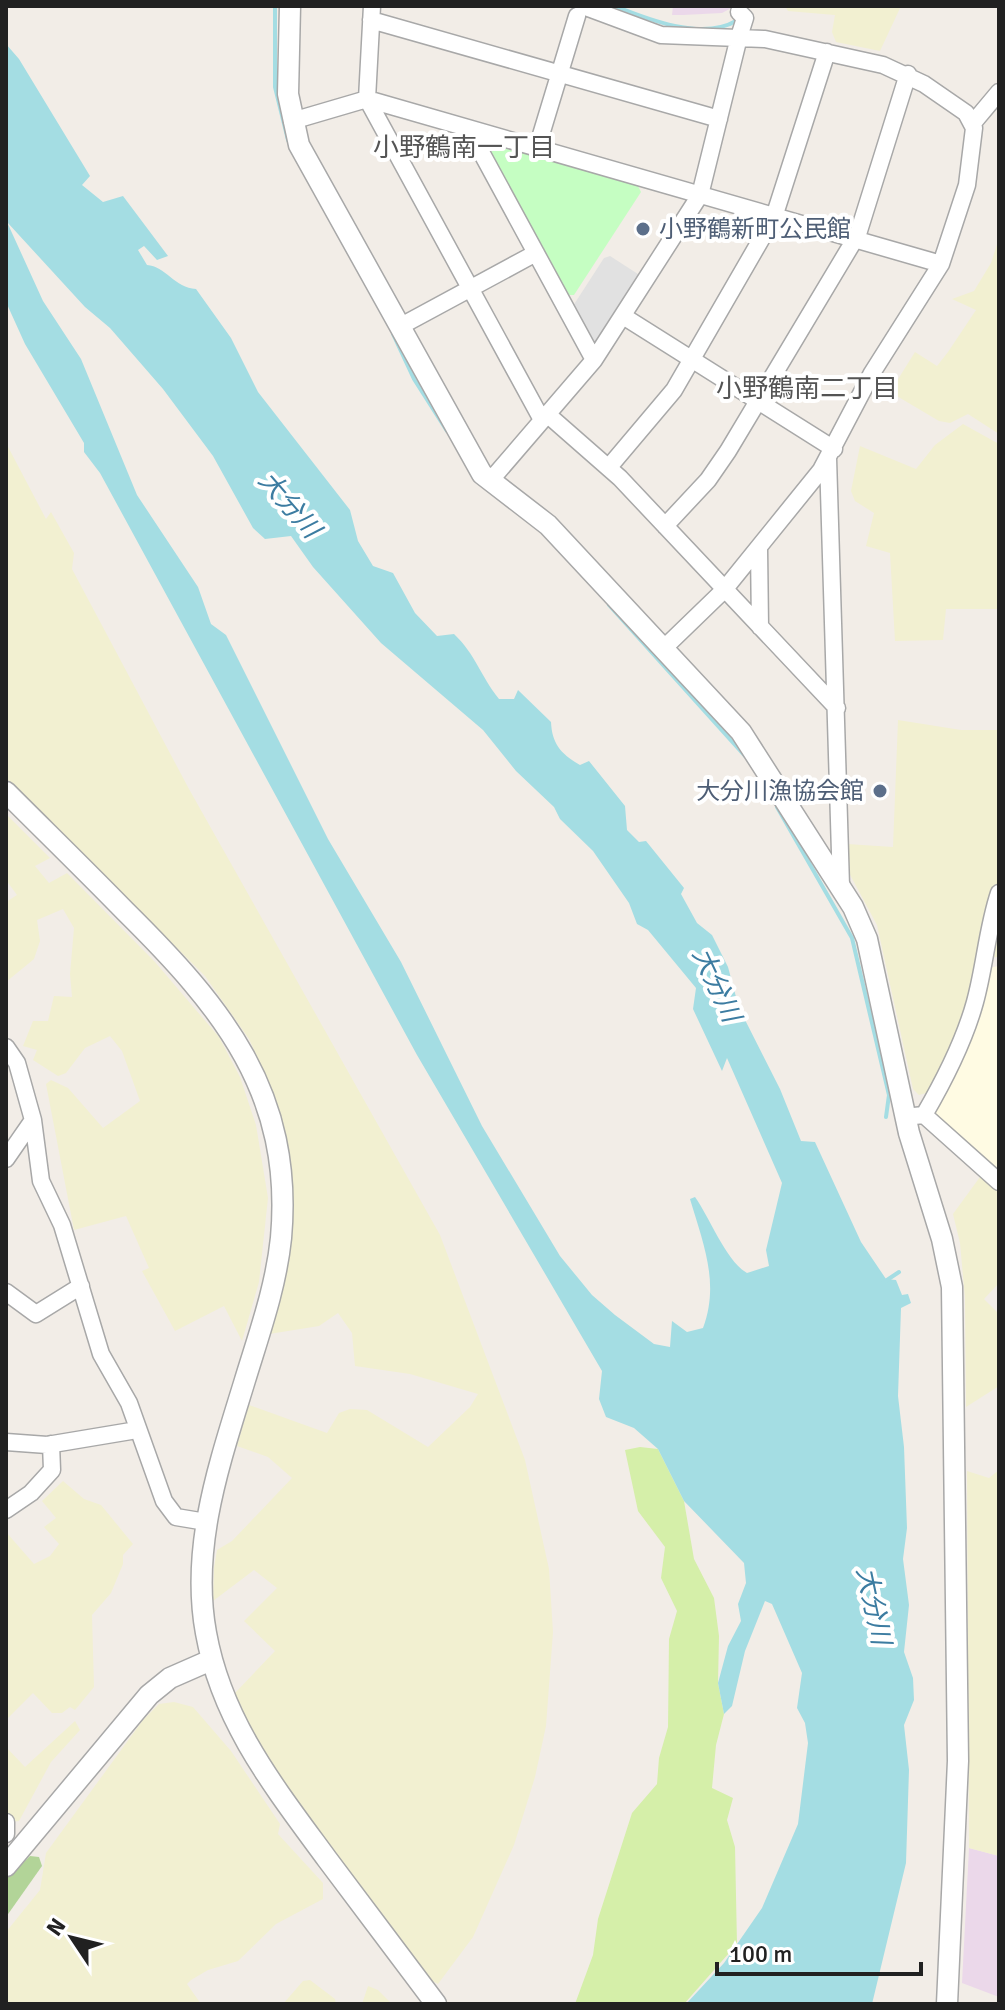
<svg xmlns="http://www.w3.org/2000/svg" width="1005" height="2010" viewBox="0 0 1005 2010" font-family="Signika,'Noto Sans JP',sans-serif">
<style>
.industrial{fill:#ebd8ea}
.education{fill:#fffbe3}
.farmland{fill:#f2f0d1}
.grass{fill:#d5efa9}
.forest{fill:#b2d498}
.park{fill:#c5fec2}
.parking{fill:#e1e1e1}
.water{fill:#a4dde3;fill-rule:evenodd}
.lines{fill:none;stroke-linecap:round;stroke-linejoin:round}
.stream{stroke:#a4dde3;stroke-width:4}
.minor-casing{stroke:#a8a8a8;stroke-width:19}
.tertiary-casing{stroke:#a8a8a8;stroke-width:23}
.minor{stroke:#fff;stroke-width:16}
.tertiary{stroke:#fff;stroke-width:20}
.service-dot{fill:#5c6f8a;stroke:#fff;stroke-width:3}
.labels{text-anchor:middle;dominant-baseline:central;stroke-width:8;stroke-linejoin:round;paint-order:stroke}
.service-label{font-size:24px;fill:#4e5e75;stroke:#fff;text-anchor:start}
.neighbourhood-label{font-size:26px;fill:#545454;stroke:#fff}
.water-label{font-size:26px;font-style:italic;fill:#3c7ca1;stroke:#fff}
</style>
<rect width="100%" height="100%" fill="#f2ede7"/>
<!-- industrial -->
<path class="industrial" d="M673 6H735L722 13 683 15H672Z
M969 1848 999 1856V1997L962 1983Z"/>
<!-- education -->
<path class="education" d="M999 966V1174L935 1114 960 1064 987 968Z"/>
<!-- farmland -->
<path class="farmland" d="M785 6H901L880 51 836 42 832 32 835 15 788 11Z
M999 238V434L968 414 950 423 939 421 890 392 915 352 937 366 948 352 976 310 952 299 974 291 991 263Z
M963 424 999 444V609H946L943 640 895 641 890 553 866 546 874 513 855 501 851 491 860 446 916 469 935 445Z
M6 443 46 519 51 512 74 553 72 569 189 789 440 1235 525 1460 549 1569 553 1632 546 1726 535 1777 514 1845 473 1937 438 1984 427 1978 263 1754 235 1693 275 1651 244 1621 277 1588 254 1570 213 1601 214 1568 217 1550 232 1541 292 1478 268 1457 237 1446 249 1405 327 1433 339 1413 350 1409 367 1410 428 1447 470 1407 478 1394 410 1374 355 1366 352 1333 338 1313 319 1326 269 1334 289 1240 292 1179 283 1127 261 1065 249 1039 205 976 6 778Z
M898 720 961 730H999V957L976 958 969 994 946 1064 926 1093 919 1095 913 1089 877 925 848 871 847 844 893 847Z
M6 814 50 858 35 866 49 883 67 873 155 962 219 1037 240 1077 256 1125 268 1198 259 1282 242 1341 224 1306 175 1331 142 1271 149 1268 126 1216 74 1230 46 1084 51 1080 68 1088 103 1128 140 1101 122 1051 110 1036 85 1048 66 1073 58 1076 33 1060 37 1050 23 1046 33 1021H48L54 996 72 997 70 974 74 928 63 909 37 920 40 941 34 959 6 982V902L17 895 6 880Z
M980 1177 999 1193V1283L984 1299 999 1314V1386L966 1407 965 1298 960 1243 953 1214Z
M999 1470V1856L969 1848 967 1471 989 1478Z
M63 1481 84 1499 101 1505 133 1544 123 1555V1564L111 1593 92 1615 94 1687 75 1710 70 1707 62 1713H52L33 1693 6 1720V1532L34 1564 50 1556 59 1544 44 1527 56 1518 42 1501Z
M174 1702 193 1707 231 1751 280 1824 278 1834 323 1883V1899L276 1924 238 1961 208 1970 191 1980 187 1984 201 2004H6V1932L40 1890 46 1853 143 1720 159 1704Z
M75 1721 80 1730 51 1762 19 1821 12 1822 6 1817V1747L25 1767Z
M310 1980 335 1999 336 2004H283L303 1981Z
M368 1986 378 1990 392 2004H362Z"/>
<!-- grass -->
<path class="grass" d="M640 1447 658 1449 684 1501 694 1559 714 1598 719 1636 718 1683 724 1714 716 1745 712 1788 733 1798 727 1820 735 1847 737 1944 684 2004H575L593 1955 598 1919 632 1813 657 1784 659 1758 668 1727 669 1639 677 1611 661 1578 665 1547 638 1511 625 1450Z"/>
<!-- forest -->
<path class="forest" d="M30 1856 39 1857 42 1866 6 1917V1879Z"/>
<!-- park -->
<path class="park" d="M499 144 638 186 641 192 574 295H564L489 154Z"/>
<!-- parking -->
<path class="parking" d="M610 256 641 276 598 342H593L573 306 604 258Z"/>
<!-- water -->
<path class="water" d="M6 44 19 59 90 176 82 185 103 202 123 196 168 256 157 260 144 246 138 250 147 265C165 266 175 288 196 289L231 338 258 392 350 510 358 541 373 566 393 573 415 613 437 636 454 634C476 655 480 675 499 699H514L518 690 551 722C552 744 561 754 580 765L589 761 625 806 627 830 639 842 646 841 684 888 681 894 697 923 712 935 728 967 739 1008 780 1089 801 1141 815 1142 861 1242 886 1279 896 1280 902 1295 908 1294 911 1303 901 1308 898 1396 904 1447 907 1528 903 1559 909 1605 904 1652 913 1678 914 1700 904 1725 909 1770 906 1863 872 2004H686L724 1963 762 1908 798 1824 808 1743 805 1723 797 1708 802 1673 772 1604 765 1601 745 1651 732 1706 724 1714 718 1683 728 1646 741 1621 738 1604 746 1583 744 1563 684 1501 658 1449 634 1428 606 1417 599 1399 602 1371 417 1055 100 473 84 452V443L25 344 6 302ZM7 222 85 307 110 328 163 389 213 456 253 528 265 539 291 536 313 567 381 643 483 730 516 771 554 807 560 819 593 851 629 903 637 924 648 930 696 988 693 1009 722 1071 727 1058 782 1183 766 1250 769 1266 747 1273C726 1261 710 1218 695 1197L690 1199C703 1243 720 1283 703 1328L687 1332 672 1321 670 1347 654 1344 615 1315 592 1295 560 1256 482 1126 401 962 328 839 226 635 211 624 198 587 137 495 81 359 43 301Z"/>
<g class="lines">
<!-- stream -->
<path class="stream" d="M275 6V87L288 140
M615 6C647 19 702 41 736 21
M393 334 414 379 447 431
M609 605 745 756
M777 807 852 938 889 1095 886 1117
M884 1282 899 1272"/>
<!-- minor casing -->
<g class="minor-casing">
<path id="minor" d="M372 6 367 99 542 420
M583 6 661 35 765 39 883 65 924 84 966 113 974 128 967 185 941 264 872 373 821 470 724 590 663 649
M371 20 719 119
M292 121 367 99 941 264
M973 123 999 92
M468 128 594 360
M537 148 577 16
M623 316 834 449
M399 327 536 253
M547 414 620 478 837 708
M828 458 841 886
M609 467 674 390 774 217 827 52
M490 481 594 360 700 195 739 37 745 18 739 12
M665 526 708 480 728 451 858 234 908 74
M759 548 760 627
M6 1047 17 1063 33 1120 41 1181 62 1225 101 1354 129 1403 164 1501 176 1517 206 1522
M924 1115C945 1079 964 1042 975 1002 985 966 987 929 999 893
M914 1116 924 1115 999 1182
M6 1159 33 1120
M6 1292 36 1314 81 1286
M6 1442 47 1445 131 1431
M6 1510 31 1493 52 1470 51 1444
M6 1822V1834"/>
</g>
<!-- tertiary casing -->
<g class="tertiary-casing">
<path id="tertiary" d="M290 6 288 94 299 145 482 474 548 525 741 732 853 907 867 939 909 1133 942 1239 952 1287 958 1761 947 2004
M6 792C46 832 86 871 125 911 222 1007 294 1093 281 1238 276 1287 259 1334 245 1380 220 1462 190 1546 206 1633 222 1722 275 1788 327 1859 363 1907 400 1956 436 2004
M6 1866 149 1695 170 1678 211 1660"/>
</g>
<!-- minor -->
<use href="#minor" class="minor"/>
<!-- tertiary -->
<use href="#tertiary" class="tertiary"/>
</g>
<!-- markers -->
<g class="service-dot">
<circle cx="643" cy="229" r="8"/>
<circle cx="880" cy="791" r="8"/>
</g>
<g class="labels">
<!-- service labels -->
<g class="service-label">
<text x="659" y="229">小野鶴新町公民館</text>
<text x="864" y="791" text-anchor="end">大分川漁協会館</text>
</g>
<!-- neighbourhood labels -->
<g class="neighbourhood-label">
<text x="464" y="148">小野鶴南一丁目</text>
<text x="807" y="389">小野鶴南二丁目</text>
</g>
<!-- water labels -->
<g class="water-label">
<text transform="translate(289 505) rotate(49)">大分川</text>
<text transform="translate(716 985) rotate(65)">大分川</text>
<text transform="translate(873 1606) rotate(78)">大分川</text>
</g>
</g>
<!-- border -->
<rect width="1005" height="2010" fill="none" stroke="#212121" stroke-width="16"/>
<!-- north arrow -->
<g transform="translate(72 1938) rotate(305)" stroke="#ffffff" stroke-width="6" paint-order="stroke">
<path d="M0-6L14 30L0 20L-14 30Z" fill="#212121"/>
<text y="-12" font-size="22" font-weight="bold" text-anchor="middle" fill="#212121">N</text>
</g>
<!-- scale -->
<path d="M717 1962v12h204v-12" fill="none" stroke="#212121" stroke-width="4"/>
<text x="729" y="1962" font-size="24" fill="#212121" stroke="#ffffff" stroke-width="6" paint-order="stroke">100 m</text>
</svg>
